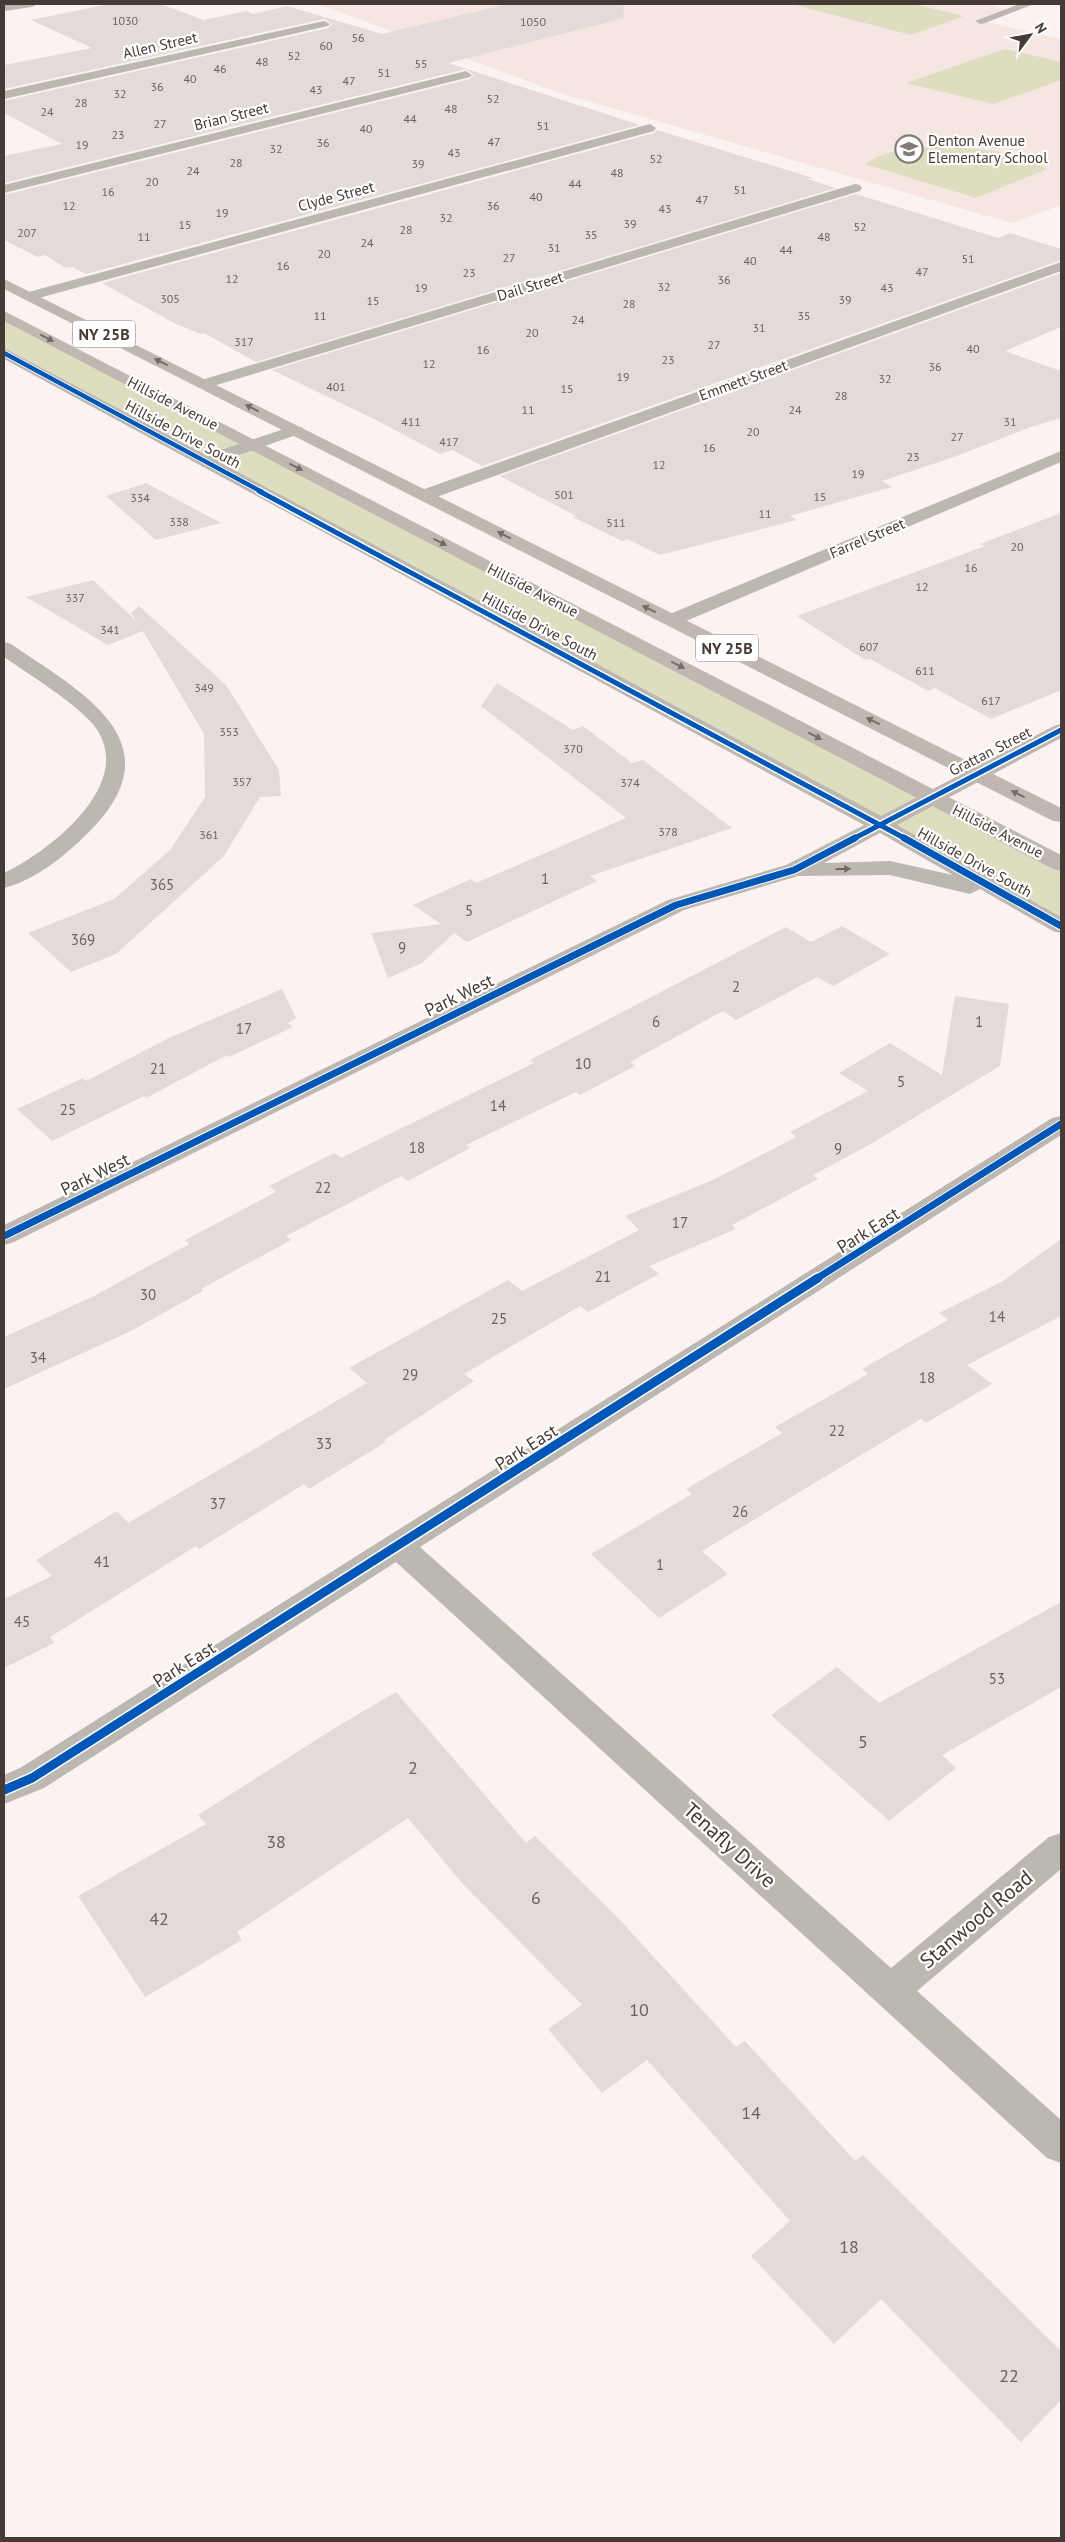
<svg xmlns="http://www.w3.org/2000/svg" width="1065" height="2542" viewBox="0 0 1065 2542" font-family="'PT Sans',sans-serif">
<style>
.built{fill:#f5e6e1}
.green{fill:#deddc0}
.building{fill:#e3dbd9}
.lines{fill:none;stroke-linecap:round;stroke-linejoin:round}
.minor{fill:#bcb8b1;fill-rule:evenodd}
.tertiary{fill:#bcb8b1;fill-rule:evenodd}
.primary{fill:#beb8b0;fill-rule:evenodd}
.cycleway-far3-casing{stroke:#fff;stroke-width:6}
.cycleway-far2-casing{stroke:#fff;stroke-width:8}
.cycleway-far1-casing{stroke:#fff;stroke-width:9}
.cycleway-casing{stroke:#fff;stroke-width:12}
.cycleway-far3{stroke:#0057b8;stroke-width:4.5}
.cycleway-far2{stroke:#0057b8;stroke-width:5}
.cycleway-far1{stroke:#0057b8;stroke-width:7}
.cycleway{stroke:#0057b8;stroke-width:9}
.oneway{fill:#756c67}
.oneway2{fill:#6f6661}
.labels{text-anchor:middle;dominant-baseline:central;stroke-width:4.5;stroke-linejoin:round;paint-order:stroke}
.far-number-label{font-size:12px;fill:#6c625f}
.far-street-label{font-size:15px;fill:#453a36;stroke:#fff}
.far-poi-label{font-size:15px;fill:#453a36;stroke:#fff;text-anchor:start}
.number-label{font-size:15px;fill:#6c625f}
.shield{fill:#fff;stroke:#7d7572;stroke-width:1}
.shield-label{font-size:16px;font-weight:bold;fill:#453a36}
.street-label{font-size:18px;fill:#453a36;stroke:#fff}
.near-number-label{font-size:18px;fill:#6c625f}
.near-street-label{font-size:21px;fill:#453a36;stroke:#fff}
</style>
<rect width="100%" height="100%" fill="#faf3f2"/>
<!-- built -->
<path class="built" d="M318 4H986L1006 9 977 20 1061 39V205L1012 223 563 94Z"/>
<!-- green -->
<path class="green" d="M791 4H913L964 16 911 35Z
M1005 49 1061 62V80L993 104 906 83Z
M951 147C984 149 1018 152 1047 169L976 198 865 164C889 147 923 147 951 147Z
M4 315 1061 864V926L881 825 4 353Z"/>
<!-- building -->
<path class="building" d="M109 4H160L204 20 247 11 253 14 287 6 382 34 508 4H623L624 18 448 63 640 125 86 274 72 267 66 268 45 255 38 257 4 240V195L470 79 474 75 466 69 4 183V156L62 144 4 113V101L328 28 332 24 324 19 4 89V65L92 48 31 20Z
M657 130 813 178 807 179 836 188 256 362 204 333 201 334 176 324 102 283 654 133Z
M856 194 998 238 1010 233 1061 249V260L482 466 452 450 440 454 376 420 272 370Z
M1061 273V327L1005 351 1061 371V418L1031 427 954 457 882 481 892 487 790 516 797 520 660 555 627 539 622 541 573 517 576 516 500 476Z
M146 483 221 523 156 540 106 496Z
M1061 513V690L991 719 935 688 928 691 870 659 865 660 797 616 985 546 980 544Z
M93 580 136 621 131 613 139 606 226 685 279 770 281 796 260 797 224 856 116 954 71 972 28 933 114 899 170 850 205 797 204 734 143 631 108 645 26 597Z
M497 683 573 730 583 726 632 763 643 760 732 828 590 876 597 881 467 942 454 933 422 963 388 978 371 933 441 924 413 905 471 879 476 883 626 818 481 706Z
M842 926 890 954 833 986 817 977 736 1020 723 1011 630 1062 635 1066 580 1095 576 1092 466 1145 470 1148 408 1181 401 1176 286 1236 291 1240 201 1289 203 1291 131 1331 4 1389V1337L94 1296 189 1244 185 1240 276 1192 269 1186 334 1153 341 1158 534 1063 530 1060 786 927 811 942Z
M282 989 296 1018 288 1023 293 1027 229 1057 227 1055 146 1098 144 1096 52 1141 17 1109 83 1078 86 1081 169 1038Z
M955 996 1009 1004 1000 1066 869 1145 813 1175 818 1179 732 1225 736 1229 649 1266 659 1274 588 1312 580 1306 464 1374 474 1381 384 1440 386 1442 309 1489 304 1484 199 1549 196 1546 50 1637 54 1643 4 1668V1599L52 1576 36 1560 117 1511 128 1523 367 1383 349 1368 508 1280 522 1291 639 1230 625 1216 715 1179 796 1137 790 1132 868 1091 839 1073 890 1043 942 1075Z
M1061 1239V1316L967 1365 992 1384 926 1423 921 1419 702 1551 728 1574 659 1618 591 1554 692 1494 686 1489 782 1433 775 1427 868 1374 862 1369 948 1320 939 1313 1003 1281Z
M1061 1602V1687L942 1755 956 1768 889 1821 771 1715 837 1667 879 1703Z
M396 1692 526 1843 535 1836 619 1919 736 2047 745 2041 855 2161 863 2155 1061 2351V2400L1021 2442 881 2299 834 2344 751 2256 790 2221 647 2060 602 2093 548 2029 582 2005 463 1884 408 1818 237 1932 242 1940 145 1997 78 1896 206 1824 198 1815 338 1726Z"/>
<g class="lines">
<!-- minor -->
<path class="minor" d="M1019 4H1034L985 23 981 24 975 21Z
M324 21 330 24 328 26 4 99V91Z
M466 71 472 75 470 77 4 193V185Z
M650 124 656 128 654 131 35 299 30 300 23 296 25 293Z
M855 184 860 185 862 188 860 191 210 387H198L196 384 198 381Z
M1061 262V271L431 499H419L416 495 419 491Z
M4 348 206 455 290 427H302L304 430 302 433 219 462 881 816 1054 726 1061 724V738L897 825 1061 917V933L1053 931 980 889 970 894 890 875 798 876 684 910 14 1242 4 1245V1225L668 900 786 865 864 825 4 359ZM880 833 953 875 890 861 824 863Z
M1061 451V462L679 624H665L663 620 665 616Z
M4 642 11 644C81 692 179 742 89 832 66 855 36 880 4 888V873C50 851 141 781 92 723 71 700 30 675 4 657Z
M1061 1116V1135L420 1547 891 1968 1049 1837 1061 1833V1869L917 1991 1061 2120V2163L1047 2158 396 1562 44 1788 4 1804V1775L20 1768 1052 1118Z"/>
<!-- tertiary -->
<path class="tertiary" d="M37 4 32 7 4 11V5Z"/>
<!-- primary -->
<path class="primary" d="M4 279 1061 808V822L1053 821 4 289Z
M4 311 1061 855V871L1053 869 4 321Z"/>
<!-- cycleway-far3 casing -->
<g class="cycleway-far3-casing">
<path id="cycleway-far3" d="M4 353 262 492"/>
</g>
<!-- cycleway-far2 casing -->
<g class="cycleway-far2-casing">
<path id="cycleway-far2" d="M259 491 906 839
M853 839 1061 730"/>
</g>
<!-- cycleway-far1 casing -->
<g class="cycleway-far1-casing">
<path id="cycleway-far1" d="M904 838 1061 926
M4 1236 676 905 794 870 855 838
M816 1279 1061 1124"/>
</g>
<!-- cycleway casing -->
<g class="cycleway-casing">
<path id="cycleway" d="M4 1790 32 1778 818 1278"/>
</g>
<!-- cycleway-far3 -->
<use href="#cycleway-far3" class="cycleway-far3"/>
<!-- cycleway-far2 -->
<use href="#cycleway-far2" class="cycleway-far2"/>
<!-- cycleway-far1 -->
<use href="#cycleway-far1" class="cycleway-far1"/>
<!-- cycleway -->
<use href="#cycleway" class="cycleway"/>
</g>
<!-- one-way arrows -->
<defs><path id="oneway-solid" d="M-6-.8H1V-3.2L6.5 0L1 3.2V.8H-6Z" transform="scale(1.25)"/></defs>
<g class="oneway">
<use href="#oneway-solid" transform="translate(47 338) rotate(27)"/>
<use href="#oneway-solid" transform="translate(161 362) rotate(-153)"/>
<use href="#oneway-solid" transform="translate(252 408) rotate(-153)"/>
<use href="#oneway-solid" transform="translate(296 467) rotate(27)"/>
<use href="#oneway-solid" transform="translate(504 535) rotate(-153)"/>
<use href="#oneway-solid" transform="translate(440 542) rotate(27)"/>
<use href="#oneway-solid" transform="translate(649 609) rotate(-153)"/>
<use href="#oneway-solid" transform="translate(678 665) rotate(27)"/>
<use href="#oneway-solid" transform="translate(873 721) rotate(-153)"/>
<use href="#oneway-solid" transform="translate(815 736) rotate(27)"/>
<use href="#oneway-solid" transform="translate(1018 794) rotate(-153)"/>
</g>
<use class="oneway2" href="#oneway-solid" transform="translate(843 869) rotate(-1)"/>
<!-- icons -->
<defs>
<g id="school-ring" transform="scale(1.4375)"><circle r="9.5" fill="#fff" stroke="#847b78" stroke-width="1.5"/><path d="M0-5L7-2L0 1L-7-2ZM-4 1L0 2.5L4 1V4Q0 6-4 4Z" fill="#847b78"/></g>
</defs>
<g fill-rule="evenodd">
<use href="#school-ring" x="909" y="149"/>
</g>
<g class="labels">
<!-- far-number labels -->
<g class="far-number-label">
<text x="125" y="20">1030</text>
<text x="533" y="21">1050</text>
<text x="358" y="37">56</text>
<text x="326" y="45">60</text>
<text x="294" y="55">52</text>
<text x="262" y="61">48</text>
<text x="421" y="63">55</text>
<text x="220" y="68">46</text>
<text x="384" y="72">51</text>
<text x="190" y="78">40</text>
<text x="349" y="80">47</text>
<text x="157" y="86">36</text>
<text x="316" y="89">43</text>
<text x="120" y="93">32</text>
<text x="493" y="98">52</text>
<text x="81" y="102">28</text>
<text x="451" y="108">48</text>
<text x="47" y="111">24</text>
<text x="410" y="118">44</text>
<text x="160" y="123">27</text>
<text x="543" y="125">51</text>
<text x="366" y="128">40</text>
<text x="118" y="134">23</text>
<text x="494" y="141">47</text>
<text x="323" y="142">36</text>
<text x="82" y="144">19</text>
<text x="276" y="148">32</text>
<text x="454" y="152">43</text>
<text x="656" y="158">52</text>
<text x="236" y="162">28</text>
<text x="418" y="163">39</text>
<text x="193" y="170">24</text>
<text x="617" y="172">48</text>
<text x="152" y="181">20</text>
<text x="575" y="183">44</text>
<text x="740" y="189">51</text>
<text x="108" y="191">16</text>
<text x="536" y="196">40</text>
<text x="702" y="199">47</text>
<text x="69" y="205">12</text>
<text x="493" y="205">36</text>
<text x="665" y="208">43</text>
<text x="222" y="212">19</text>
<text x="446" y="217">32</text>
<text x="630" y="223">39</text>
<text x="185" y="224">15</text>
<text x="860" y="226">52</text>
<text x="406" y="229">28</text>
<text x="27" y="232">207</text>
<text x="591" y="234">35</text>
<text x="144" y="236">11</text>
<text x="824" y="236">48</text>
<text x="367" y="242">24</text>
<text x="554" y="247">31</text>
<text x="786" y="249">44</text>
<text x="324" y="253">20</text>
<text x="509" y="257">27</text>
<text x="968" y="258">51</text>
<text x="750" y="260">40</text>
<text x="283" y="265">16</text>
<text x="922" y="271">47</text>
<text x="469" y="272">23</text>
<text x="232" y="278">12</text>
<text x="724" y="279">36</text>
<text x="664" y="286">32</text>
<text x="421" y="287">19</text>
<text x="887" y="287">43</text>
<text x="170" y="298">305</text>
<text x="845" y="299">39</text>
<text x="373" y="300">15</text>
<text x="629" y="303">28</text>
<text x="320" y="315">11</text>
<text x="804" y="315">35</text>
<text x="578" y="319">24</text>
<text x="759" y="327">31</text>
<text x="532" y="332">20</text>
<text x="244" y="341">317</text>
<text x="714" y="344">27</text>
<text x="973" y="348">40</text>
<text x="483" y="349">16</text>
<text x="668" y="359">23</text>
<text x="429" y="363">12</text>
<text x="935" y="366">36</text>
<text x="623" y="376">19</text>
<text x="885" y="378">32</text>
<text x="336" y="386">401</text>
<text x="567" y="388">15</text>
<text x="841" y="395">28</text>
<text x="528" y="409">11</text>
<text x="795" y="409">24</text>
<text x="411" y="421">411</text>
<text x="1010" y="421">31</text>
<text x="753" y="431">20</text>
<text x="957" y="436">27</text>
<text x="449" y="441">417</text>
<text x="709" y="447">16</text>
<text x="913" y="456">23</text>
<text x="659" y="464">12</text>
<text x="858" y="473">19</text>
<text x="564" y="494">501</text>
<text x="820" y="496">15</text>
<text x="140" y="497">334</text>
<text x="765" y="513">11</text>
<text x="179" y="521">338</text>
<text x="616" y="522">511</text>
<text x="1017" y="546">20</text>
<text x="971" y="567">16</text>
<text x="922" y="586">12</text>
<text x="75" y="597">337</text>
<text x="110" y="629">341</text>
<text x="869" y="646">607</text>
<text x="925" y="670">611</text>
<text x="204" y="687">349</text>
<text x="991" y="700">617</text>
<text x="229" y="731">353</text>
<text x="573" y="748">370</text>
<text x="242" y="781">357</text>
<text x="630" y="782">374</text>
<text x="668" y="831">378</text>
<text x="209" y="834">361</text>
</g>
<!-- far-street labels -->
<g class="far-street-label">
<text transform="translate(160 45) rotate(-13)">Allen Street</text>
<text transform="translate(231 116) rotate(-14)">Brian Street</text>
<text transform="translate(336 196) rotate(-15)">Clyde Street</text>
<text transform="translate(530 286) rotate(-17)">Dail Street</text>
<text transform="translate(743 380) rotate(-20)">Emmett Street</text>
<text transform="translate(173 403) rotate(27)">Hillside Avenue</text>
<text transform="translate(183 434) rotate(28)">Hillside Drive South</text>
<text transform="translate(867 538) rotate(-23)">Farrel Street</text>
<text transform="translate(533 590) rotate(27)">Hillside Avenue</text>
<text transform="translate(540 626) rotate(28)">Hillside Drive South</text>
<text transform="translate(990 751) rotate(-27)">Grattan Street</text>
<text transform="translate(998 831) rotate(27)">Hillside Avenue</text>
<text transform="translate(975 862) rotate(29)">Hillside Drive South</text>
</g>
<!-- far-poi labels -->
<g class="far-poi-label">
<text x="928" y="140">Denton Avenue<tspan x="928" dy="17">Elementary School</tspan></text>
</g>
<!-- number labels -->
<g class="number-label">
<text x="545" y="878">1</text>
<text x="162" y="884">365</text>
<text x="469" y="910">5</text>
<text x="83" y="939">369</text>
<text x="402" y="947">9</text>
<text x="736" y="986">2</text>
<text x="656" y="1021">6</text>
<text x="979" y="1021">1</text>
<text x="244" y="1028">17</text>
<text x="583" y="1063">10</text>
<text x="158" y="1068">21</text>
<text x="901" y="1081">5</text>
<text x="498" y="1105">14</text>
<text x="68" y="1109">25</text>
<text x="417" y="1147">18</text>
<text x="838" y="1148">9</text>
<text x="323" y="1187">22</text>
<text x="680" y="1222">17</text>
<text x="603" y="1276">21</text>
<text x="148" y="1294">30</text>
<text x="997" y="1316">14</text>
<text x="499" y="1318">25</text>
<text x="38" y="1357">34</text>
<text x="410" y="1374">29</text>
<text x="927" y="1377">18</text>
<text x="837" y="1430">22</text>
<text x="324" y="1443">33</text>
<text x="218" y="1503">37</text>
<text x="740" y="1511">26</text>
<text x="102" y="1561">41</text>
<text x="660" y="1564">1</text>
<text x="22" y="1621">45</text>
<text x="997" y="1678">53</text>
</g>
<!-- shield labels -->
<g class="shield">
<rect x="73" y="320.5" width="62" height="27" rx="4"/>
<rect x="696" y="634.5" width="62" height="27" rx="4"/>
</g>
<g class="shield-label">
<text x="104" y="334">NY 25B</text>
<text x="727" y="648">NY 25B</text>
</g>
<!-- street labels -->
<g class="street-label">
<text transform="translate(459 995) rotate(-26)">Park West</text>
<text transform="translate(95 1174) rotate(-26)">Park West</text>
<text transform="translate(868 1230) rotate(-32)">Park East</text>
<text transform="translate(526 1447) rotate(-32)">Park East</text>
<text transform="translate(184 1664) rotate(-32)">Park East</text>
</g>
<!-- near-number labels -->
<g class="near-number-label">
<text x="863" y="1741">5</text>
<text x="413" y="1767">2</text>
<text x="276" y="1841">38</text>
<text x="536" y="1897">6</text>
<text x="159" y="1918">42</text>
<text x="639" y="2009">10</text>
<text x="751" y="2112">14</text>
<text x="849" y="2246">18</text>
<text x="1009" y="2375">22</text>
</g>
<!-- near-street labels -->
<g class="near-street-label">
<text transform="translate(730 1845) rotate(42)">Tenafly Drive</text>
<text transform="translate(976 1919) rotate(-40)">Stanwood Road</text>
</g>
</g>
<!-- border -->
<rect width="1065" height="2542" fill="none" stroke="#453a36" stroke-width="10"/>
<!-- north arrow -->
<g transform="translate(1030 35) rotate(58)" stroke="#ffffff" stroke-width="4" paint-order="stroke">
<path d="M0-4L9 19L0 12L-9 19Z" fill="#453a36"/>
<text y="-8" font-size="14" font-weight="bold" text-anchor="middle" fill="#453a36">N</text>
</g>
</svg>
